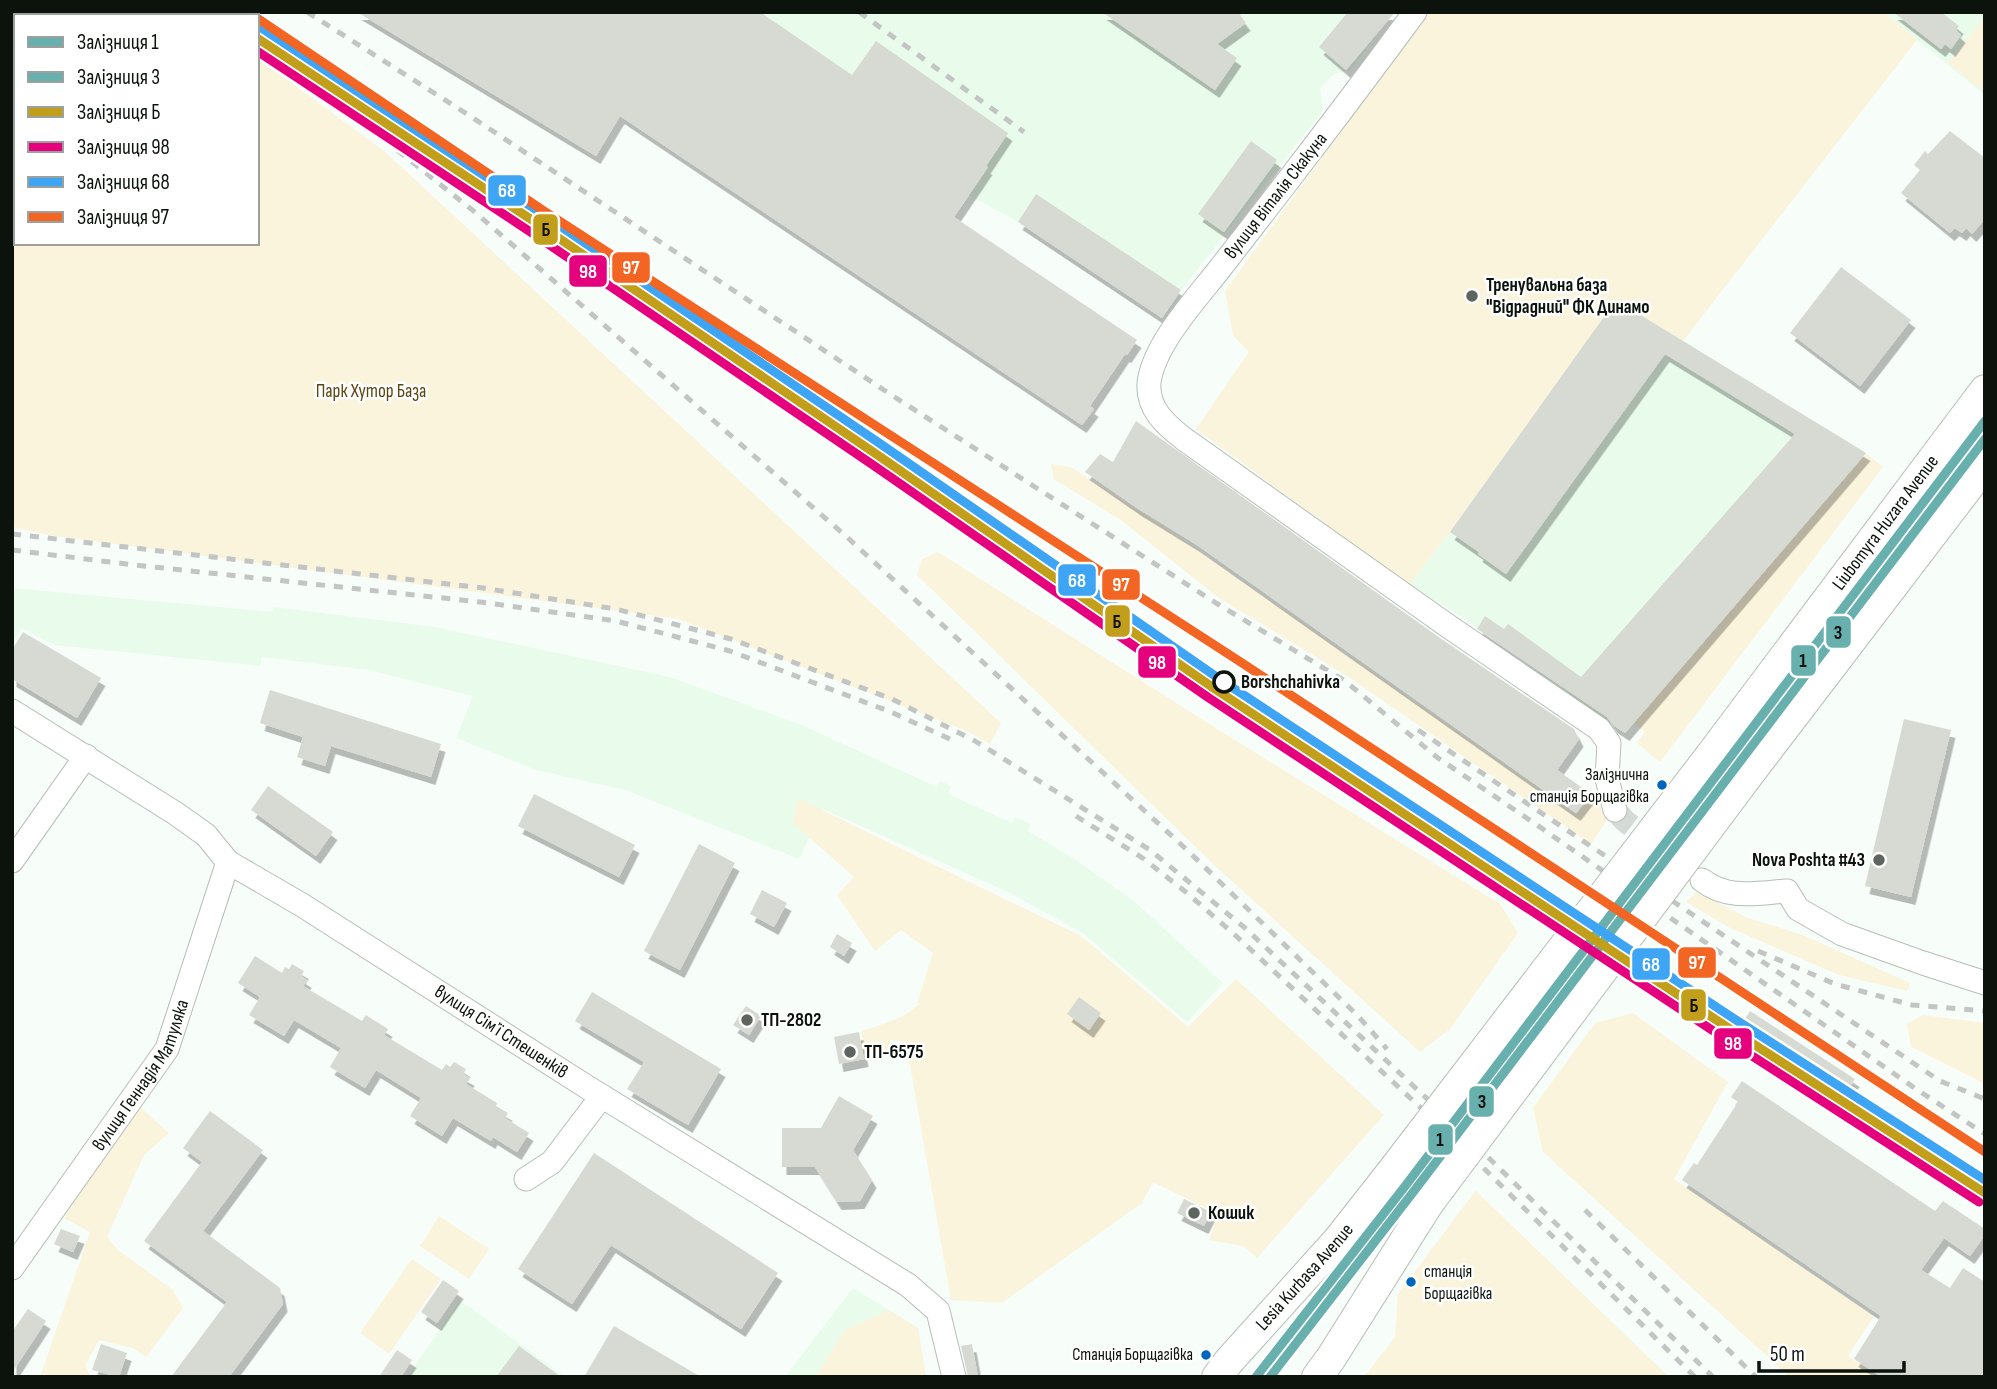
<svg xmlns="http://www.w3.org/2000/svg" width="1997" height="1389" viewBox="0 0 1997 1389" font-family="'Sofia Sans Condensed',sans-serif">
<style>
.built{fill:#e9fceb}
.green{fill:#fbf4dc}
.building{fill:#d6dad2;filter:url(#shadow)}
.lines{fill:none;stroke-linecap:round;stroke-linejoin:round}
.minor-tunnel{stroke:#d4dad5;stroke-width:23;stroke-dasharray:23 11;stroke-linecap:butt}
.minor-casing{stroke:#b7beb8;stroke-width:25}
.major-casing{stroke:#b7beb8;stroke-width:32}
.minor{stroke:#fefffe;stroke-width:23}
.major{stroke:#fefffe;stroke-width:30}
.rail{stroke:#c2c5c3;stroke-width:5;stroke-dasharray:9 9;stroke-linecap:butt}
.major-bridge-casing{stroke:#b7beb8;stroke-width:32;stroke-linecap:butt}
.major-bridge{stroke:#fefffe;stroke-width:30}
.rail-1-casing{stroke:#fff;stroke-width:14}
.rail-2-casing{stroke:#fff;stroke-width:14}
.rail-3-casing{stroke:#fff;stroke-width:14}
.rail-4-casing{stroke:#fff;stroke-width:14}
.rail-5-casing{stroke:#fff;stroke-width:14}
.rail-6-casing{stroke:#fff;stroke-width:14}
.rail-1{stroke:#68b0ad;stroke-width:9}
.rail-2{stroke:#68b0ad;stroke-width:9}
.rail-3{stroke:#c29f1a;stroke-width:9}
.rail-4{stroke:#e5007d;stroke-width:9}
.rail-5{stroke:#3ea5f4;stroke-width:9}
.rail-6{stroke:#f26522;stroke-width:9}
.poi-dot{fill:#5e655f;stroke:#fff;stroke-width:2.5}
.stop-dot{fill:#fff;stroke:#0b130c;stroke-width:3.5}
.bus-dot{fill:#0065bd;stroke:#fff;stroke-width:2.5}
.labels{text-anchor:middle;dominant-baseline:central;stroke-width:5;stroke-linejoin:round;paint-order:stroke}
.bus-label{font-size:17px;fill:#0b130c;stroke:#fff;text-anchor:end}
.street-label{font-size:19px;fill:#0b130c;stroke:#fff}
.poi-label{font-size:19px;font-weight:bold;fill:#0b130c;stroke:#fff;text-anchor:start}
.park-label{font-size:19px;fill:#5b4611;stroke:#fff}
.stop-label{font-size:19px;font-weight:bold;fill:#0b130c;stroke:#fff;text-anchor:start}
.line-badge{stroke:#fff;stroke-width:2.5}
.badge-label{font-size:19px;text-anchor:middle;font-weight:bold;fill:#fff}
.pale-badge-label{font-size:19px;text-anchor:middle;font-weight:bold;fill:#111}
</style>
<defs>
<filter id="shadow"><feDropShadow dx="4.5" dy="8" stdDeviation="0" flood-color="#0004"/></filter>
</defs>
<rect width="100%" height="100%" fill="#f7fdf8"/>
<!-- built -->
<path class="built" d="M701 12H1394L1350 71 1336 73 1320 88 1323 111 1181 290 1162 318 1018 222 969 195Z
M1884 12H1985V95L1917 40Z
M1616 300 1866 453 1625 733 1459 615 1409 585 1450 532Z
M12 588 273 612 274 607 435 627 670 677 799 724 937 787 940 781 951 786 948 794 1012 823 1015 817 1030 824 1028 831 1076 860 1135 902 1223 983 1187 1022 1084 934 1010 893 823 809 799 859 625 790 536 770 456 738 473 696 369 670 262 657 260 666 54 645 22 628 12 642Z
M853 1288 918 1328 926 1377H785Z
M460 1300 565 1377H407Z"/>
<!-- green -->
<path class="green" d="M12 12H194L199 16H16V243H257V58L383 150 1001 723 990 744 967 731 678 619 55 536 12 527Z
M1428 12H1884L1917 40 1683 341 1616 301 1450 532 1409 585 1196 429 1249 352 1233 335 1225 291Z
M1982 21 1985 23V93L1948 63Z
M1866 453 1883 467 1660 762 1637 743 1645 732 1634 723Z
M1051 464 1071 467 1195 548 1576 815 1591 797 1609 817 1591 844 1347 676 1219 598 1122 521 1054 479Z
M938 552 1222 732 1500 904 1518 933 1450 1029 1420 1052 1212 863 917 575 922 559Z
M797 798 1081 936 1188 1027 1236 979 1384 1115 1257 1258 1243 1246 1209 1240 1218 1214 1153 1182 1142 1203 1002 1303 951 1300 906 1042 891 1040 883 1060 864 1059 860 1040 863 1039 861 1031C879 1026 908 1017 920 1003H917L933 953 901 930 875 951 837 895 854 877 793 823Z
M1696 892 1748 918 1800 934 1910 983 1907 991 1839 975 1730 928 1686 902Z
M1633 1013 1728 1082 1674 1179 1874 1316 1848 1356 1879 1377H1790L1543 1152 1533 1108 1595 1023Z
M1923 1015 1985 1023V1084L1911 1047 1907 1024Z
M138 1105 169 1133 144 1155 107 1237 118 1250 173 1290 183 1308 146 1357 133 1348 99 1340 85 1366 91 1377H40L90 1232 64 1218Z
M1476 1190V1191L1669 1377H1364L1395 1337 1398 1294Z
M439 1216 489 1249 469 1279 420 1246Z
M412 1259 441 1279 389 1354 360 1333Z
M889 1310 918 1328 926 1377H815L845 1330Z"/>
<!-- building -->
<path class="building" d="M357 12H760L852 75 876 41 1008 133 986 166 988 167 954 217 1137 340 1127 355 1125 354 1090 406 1094 409 1082 425 620 116 596 156Z
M1102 12H1238L1246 23 1217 44 1237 58 1215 90Z
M1348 12H1395L1346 70 1319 47Z
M1893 12H1941L1959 26 1956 30 1961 35 1951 49 1945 44 1941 49Z
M1950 131 1985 158V219L1972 234 1966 228 1962 233 1955 228 1950 233 1901 193 1920 170 1914 165 1925 151 1928 154Z
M1251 141 1277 160 1224 232 1198 214Z
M1036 194 1181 290 1162 318 1018 222Z
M1841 267 1911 320 1860 386 1790 333Z
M1616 300 1866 453 1625 733 1613 725 1607 717 1477 629 1485 616 1504 629 1508 624 1581 677 1795 434 1665 354 1506 574 1478 554 1479 552 1450 532Z
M1136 421 1440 638 1574 729 1579 739 1557 770 1591 794 1576 813 1197 545 1137 508 1085 472 1100 454 1113 462Z
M23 632 101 678 77 718 12 679V650Z
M270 690 441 744 431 777 331 746 325 766 297 757 303 737 260 723Z
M1904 719 1951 730 1911 897 1865 886Z
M268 786 333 832 316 856 251 810Z
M534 794 635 845 619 877 518 826Z
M699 844 735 863 680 970 644 951Z
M762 890 787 903 774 927 750 914Z
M837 934 852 943 844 956 830 947Z
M255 956 282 973 285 967 289 969 292 964 304 971 301 976 307 980 303 986 362 1021 366 1015 388 1029 384 1035 442 1070 446 1064 450 1067 454 1062 466 1069 463 1074 470 1078 466 1084 497 1103 496 1106 508 1113 505 1118 529 1133 517 1152 493 1137 491 1141 453 1118 442 1136 410 1116 421 1098 376 1070 365 1088 330 1067 341 1048 294 1020 284 1036 249 1015 260 997 238 983Z
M592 992 721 1069 688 1125 627 1089 644 1062 575 1021Z
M1079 997 1101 1013 1089 1030 1067 1014Z
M746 1006 761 1016 749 1035 733 1025Z
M1750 1011 1855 1079 1846 1093 1741 1025Z
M859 1032 864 1059 839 1064 834 1037Z
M1742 1081 1935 1211 1943 1201 1985 1229V1235L1970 1256 1944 1238 1921 1270 1950 1288 1963 1268 1985 1282V1377H1882L1854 1359 1881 1316 1682 1180 1694 1163 1697 1165 1738 1102 1731 1097Z
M839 1096 873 1116 853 1150 872 1180 860 1201 837 1202 815 1167H782V1128H821Z
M210 1111 263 1150 203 1231 280 1288 283 1304 229 1377H171L227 1302 144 1241 202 1162 183 1148Z
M594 1153 778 1273 741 1329 611 1245 572 1304 518 1269Z
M1184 1199 1211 1212 1204 1226 1177 1213Z
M61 1229 80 1236 73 1252 54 1244Z
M443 1280 459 1291 437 1323 421 1312Z
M28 1309 46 1321 12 1373V1332Z
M614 1326 701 1377H584Z
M101 1344 127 1353 119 1377 92 1370Z
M972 1344 978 1377H968L961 1346Z
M519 1346 561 1377H496Z
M397 1350 412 1360 401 1377H379Z"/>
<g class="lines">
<!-- minor-tunnel -->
<path class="minor-tunnel" d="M1615 810 1625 821 1694 874"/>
<!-- minor casing -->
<g class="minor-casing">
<g id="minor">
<path d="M1415 12C1373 69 1330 126 1287 182 1264 212 1241 241 1218 271 1195 300 1153 346 1149 383 1147 409 1166 425 1184 439L1448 626 1599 729 1609 743 1607 779 1615 810"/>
<path d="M12 711 175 813 206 835 228 862 302 905 587 1087 908 1285 938 1311 954 1377"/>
<path d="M12 861 86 756"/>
<path d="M1702 880C1727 900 1757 893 1787 891L1798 909 1842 934 1923 963 1985 983"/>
<path d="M526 1179 552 1162 602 1096"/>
<path id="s1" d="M12 1268 167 1049 228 862"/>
</g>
</g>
<!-- major casing -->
<g class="major-casing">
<g id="major">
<path id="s2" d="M1710 756 1985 390"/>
<path d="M1746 778 1985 465"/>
<path id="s3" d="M1217 1377 1229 1361 1339 1239 1390 1174"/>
<path d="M1317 1377 1331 1358 1428 1204"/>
</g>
</g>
<!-- minor -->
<use href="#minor" class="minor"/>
<!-- major -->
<use href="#major" class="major"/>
<!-- rail -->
<path class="rail" d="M307 12 467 114 893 396 1216 603 1345 681 1438 758 1537 825 1916 1089 1985 1134
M859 12 1024 132
M257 38 476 213 848 538 1186 849 1358 1016 1387 1049
M12 534 483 588 616 609 731 639 892 699 975 741 1150 850 1245 928 1455 1125 1713 1377
M12 550 135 565 480 602 616 621 730 651 891 712 954 741
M1418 730 1940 1081 1985 1099
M1076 816 1144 859 1187 893 1235 935 1449 1134 1695 1377
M1758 951 1835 984 1912 1005 1985 1011
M1585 1210 1756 1377"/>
<!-- major-bridge casing -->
<g class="major-bridge-casing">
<path id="major-bridge" d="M1390 1174 1710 756
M1428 1204 1746 778"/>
</g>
<!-- major-bridge -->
<use href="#major-bridge" class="major-bridge"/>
<!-- rail-1 casing -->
<g class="rail-1-casing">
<path id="rail-1" d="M1256 1377 1406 1185 1985 421"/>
</g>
<!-- rail-2 casing -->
<g class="rail-2-casing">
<path id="rail-2" d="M1270 1377 1414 1191 1985 439"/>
</g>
<!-- rail-3 casing -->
<g class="rail-3-casing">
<path id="rail-3" d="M257 38 535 222 879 456 1215 689 1727 1027 1985 1193"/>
</g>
<!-- rail-4 casing -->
<g class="rail-4-casing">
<path id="rail-4" d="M257 51 529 231 873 465 1209 698 1721 1036 1979 1202"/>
</g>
<!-- rail-5 casing -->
<g class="rail-5-casing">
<path id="rail-5" d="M263 29 541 213 885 447 1221 680 1733 1018 1985 1180"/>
</g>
<!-- rail-6 casing -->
<g class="rail-6-casing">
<path id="rail-6" d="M257 18 544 211 1236 659 1985 1152"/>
</g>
<!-- rail-1 -->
<use href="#rail-1" class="rail-1"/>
<!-- rail-2 -->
<use href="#rail-2" class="rail-2"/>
<!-- rail-3 -->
<use href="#rail-3" class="rail-3"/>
<!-- rail-4 -->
<use href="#rail-4" class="rail-4"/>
<!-- rail-5 -->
<use href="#rail-5" class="rail-5"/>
<!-- rail-6 -->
<use href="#rail-6" class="rail-6"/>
</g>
<!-- markers -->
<g class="poi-dot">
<circle cx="1472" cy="296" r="7"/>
<circle cx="1879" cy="860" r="7"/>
<circle cx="747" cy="1020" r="7"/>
<circle cx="850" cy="1052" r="7"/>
<circle cx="1194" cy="1213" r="7"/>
</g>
<circle class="stop-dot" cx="1224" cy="682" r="10"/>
<g class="bus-dot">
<circle cx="1662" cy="785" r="6"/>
<circle cx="1411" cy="1282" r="6"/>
<circle cx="1206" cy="1355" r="6"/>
</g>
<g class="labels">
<!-- bus labels -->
<g class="bus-label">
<text x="1649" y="775">Залізнична<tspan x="1649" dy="22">станція Борщагівка</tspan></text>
<text x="1424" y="1272" text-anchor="start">станція<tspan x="1424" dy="22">Борщагівка</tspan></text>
<text x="1193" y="1355">Станція Борщагівка</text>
</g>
<!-- street labels -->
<g class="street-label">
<text transform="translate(1276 196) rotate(-52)">вулиця Віталія Скакуна</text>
<text stroke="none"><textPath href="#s2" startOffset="292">Liubomyra Huzara Avenue</textPath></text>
<text transform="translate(501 1032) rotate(33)">вулиця Сімʼї Стешенків</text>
<text stroke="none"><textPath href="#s1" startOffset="233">вулиця Геннадія Матуляка</textPath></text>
<text stroke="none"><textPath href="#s3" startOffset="133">Lesia Kurbasa Avenue</textPath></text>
</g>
<!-- poi labels -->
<g class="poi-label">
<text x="1486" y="285">Тренувальна база<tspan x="1486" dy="22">"Відрадний" ФК Динамо</tspan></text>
<text x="1865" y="860" text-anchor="end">Nova Poshta #43</text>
<text x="761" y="1020">ТП-2802</text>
<text x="864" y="1052">ТП-6575</text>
<text x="1208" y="1213">Кошик</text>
</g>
<!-- park labels -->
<g class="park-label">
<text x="371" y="391">Парк Хутор База</text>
</g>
<!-- stop labels -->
<g class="stop-label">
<text x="1241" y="682">Borshchahivka</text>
</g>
</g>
<g class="line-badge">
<rect x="487" y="174" width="40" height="33" rx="7" fill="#3ea5f4"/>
<rect x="532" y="213" width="27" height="33" rx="7" fill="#c29f1a"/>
<rect x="611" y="251" width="40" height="33" rx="7" fill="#f26522"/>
<rect x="568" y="254" width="40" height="34" rx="7" fill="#e5007d"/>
<rect x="1057" y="563" width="40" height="34" rx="7" fill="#3ea5f4"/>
<rect x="1101" y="568" width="40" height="33" rx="7" fill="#f26522"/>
<rect x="1104" y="604" width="27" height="34" rx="7" fill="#c29f1a"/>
<rect x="1825" y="615" width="27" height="34" rx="7" fill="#68b0ad"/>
<rect x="1790" y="644" width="27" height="33" rx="7" fill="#68b0ad"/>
<rect x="1137" y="645" width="40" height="34" rx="7" fill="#e5007d"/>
<rect x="1677" y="946" width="40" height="33" rx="7" fill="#f26522"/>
<rect x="1631" y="947" width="40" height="34" rx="7" fill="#3ea5f4"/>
<rect x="1680" y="988" width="27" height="34" rx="7" fill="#c29f1a"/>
<rect x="1713" y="1027" width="40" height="33" rx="7" fill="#e5007d"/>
<rect x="1468" y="1085" width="27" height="33" rx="7" fill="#68b0ad"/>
<rect x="1427" y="1123" width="27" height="33" rx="7" fill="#68b0ad"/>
</g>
<g class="badge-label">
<text x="507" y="197">68</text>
<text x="631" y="274">97</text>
<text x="588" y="278">98</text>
<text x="1077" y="587">68</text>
<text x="1121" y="591">97</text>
<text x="1157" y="669">98</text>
<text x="1697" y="969">97</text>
<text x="1651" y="971">68</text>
<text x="1733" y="1050">98</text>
</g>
<g class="pale-badge-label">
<text x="546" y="236">Б</text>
<text x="1117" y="628">Б</text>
<text x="1838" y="639">3</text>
<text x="1803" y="667">1</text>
<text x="1694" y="1012">Б</text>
<text x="1482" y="1108">3</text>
<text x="1440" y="1146">1</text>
</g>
<!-- border -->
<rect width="1997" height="1389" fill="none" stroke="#0b130c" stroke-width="28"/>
<!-- legend -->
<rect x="14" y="14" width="245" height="231" fill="#ffffff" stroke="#9da19e" stroke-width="2"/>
<rect x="28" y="37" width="35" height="10" fill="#68b0ad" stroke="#9da19e" stroke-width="2"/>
<text x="77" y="49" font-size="21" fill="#0b130c">Залізниця 1</text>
<rect x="28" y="72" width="35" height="10" fill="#68b0ad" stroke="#9da19e" stroke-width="2"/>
<text x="77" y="84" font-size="21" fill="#0b130c">Залізниця 3</text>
<rect x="28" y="107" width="35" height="10" fill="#c29f1a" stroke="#9da19e" stroke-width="2"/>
<text x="77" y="119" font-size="21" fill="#0b130c">Залізниця Б</text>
<rect x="28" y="142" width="35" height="10" fill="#e5007d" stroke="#9da19e" stroke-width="2"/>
<text x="77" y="154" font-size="21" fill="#0b130c">Залізниця 98</text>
<rect x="28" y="177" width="35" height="10" fill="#3ea5f4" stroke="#9da19e" stroke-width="2"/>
<text x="77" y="189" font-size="21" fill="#0b130c">Залізниця 68</text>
<rect x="28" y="212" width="35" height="10" fill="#f26522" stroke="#9da19e" stroke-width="2"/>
<text x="77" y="224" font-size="21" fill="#0b130c">Залізниця 97</text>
<!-- scale -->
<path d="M1759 1361v10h145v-10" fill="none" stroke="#0b130c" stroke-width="3.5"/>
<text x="1770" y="1361" font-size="21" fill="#0b130c" stroke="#ffffff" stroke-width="5" paint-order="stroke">50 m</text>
</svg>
